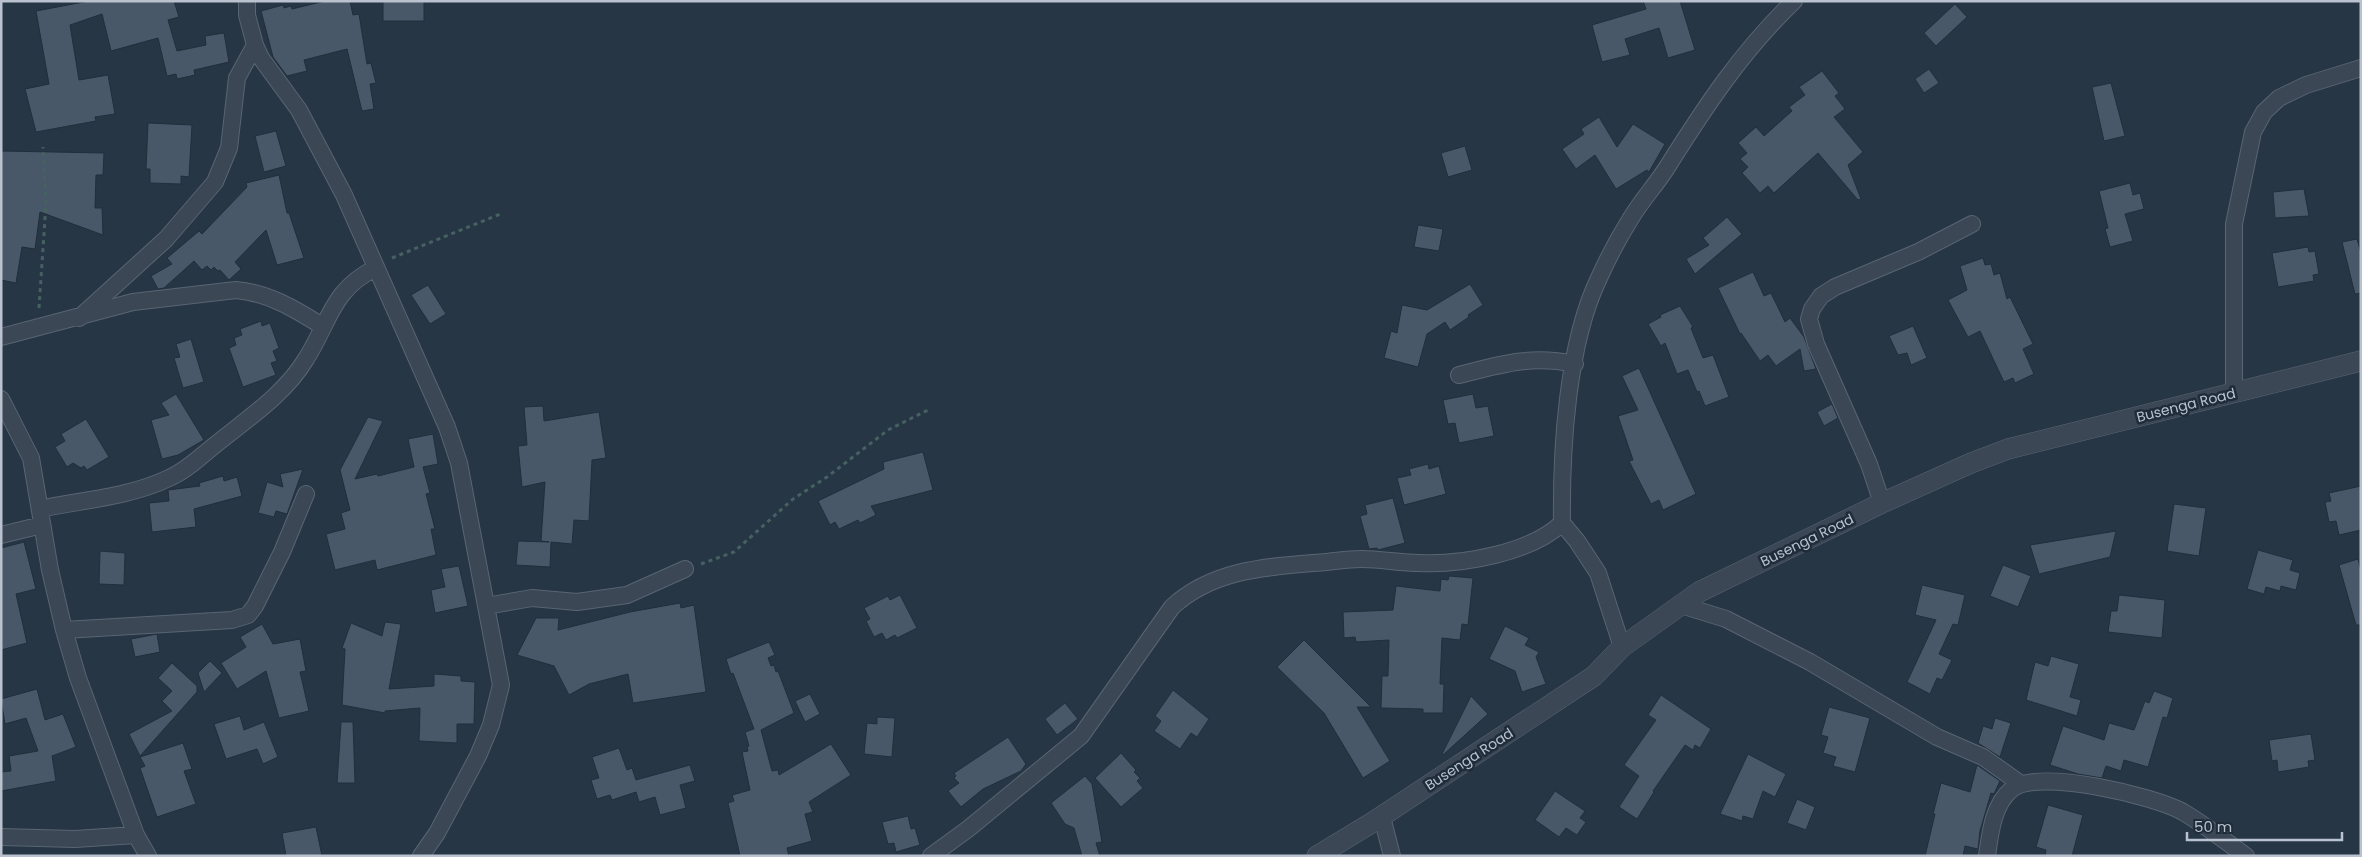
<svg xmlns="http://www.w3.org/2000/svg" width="2362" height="857" viewBox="0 0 2362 857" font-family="Poppins,sans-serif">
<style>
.building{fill:#485869;stroke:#212e3c}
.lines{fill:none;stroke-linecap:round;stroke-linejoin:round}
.minor-casing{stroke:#596572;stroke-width:18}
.tertiary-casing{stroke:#596572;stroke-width:21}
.path{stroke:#476162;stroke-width:3;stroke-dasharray:4 4;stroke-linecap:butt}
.minor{stroke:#3b4755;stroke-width:16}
.tertiary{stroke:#3b4755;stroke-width:20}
.labels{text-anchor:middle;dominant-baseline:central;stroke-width:5;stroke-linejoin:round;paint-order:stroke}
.street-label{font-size:14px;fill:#b9c2ce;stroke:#1f2c3a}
</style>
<rect width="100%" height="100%" fill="#263645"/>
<!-- building -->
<path class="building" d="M89 1H174L179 17 168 20 177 51 206 45 205 36 224 33 229 62 194 70 195 75 177 79 176 74 167 76 158 38 111 51 102 14 70 25 79 80 108 75 115 114 95 117 96 121 36 132 25 89 49 84 36 11Z
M325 1H350L353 15 359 14 367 64 371 63 376 83 370 84 374 109 362 111 347 49 304 60 307 71 287 76 273 57 261 11 283 5 284 8 291 6 292 9Z
M383 1H424V21H383Z
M1643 1H1680L1695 50 1668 58 1659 28 1625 39 1630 55 1602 62 1592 25 1646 9Z
M1955 4 1967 17 1936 46 1924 33Z
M1929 69 1939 83 1924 93 1915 79Z
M1822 71 1839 93 1835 96 1845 109 1834 117 1863 152 1848 165 1861 199 1858 200 1818 153 1774 193 1768 186 1760 193 1742 173 1748 167 1740 159 1747 153 1738 143 1756 127 1764 136 1792 111 1789 107 1805 95 1799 87Z
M2111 83 2125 136 2104 141 2092 87Z
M1599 117 1617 147 1633 124 1665 144 1649 172 1647 170 1616 189 1595 155 1576 169 1562 149 1584 134 1581 129Z
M148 123 192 125 189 177 181 176V184L150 183V169H146Z
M276 131 286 166 264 172 255 136Z
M1465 146 1472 170 1448 177 1441 153Z
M1 151 104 153 103 175H96L95 208H102L103 235 40 212 35 249 22 247 16 283 1 280Z
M279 175 287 213H289L304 258 277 265 266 230 235 262 241 269 229 280 220 270 218 271 214 267 211 270 207 266 202 270 194 261 164 288 158 289 151 276 172 264 167 258 199 231 202 234 247 187 246 183Z
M2130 183 2133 195 2140 193 2144 209 2125 214 2133 241 2110 247 2105 229 2108 228 2099 191Z
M2304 189 2309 216 2275 218 2273 192Z
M1727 217 1742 234 1695 274 1686 259 1709 245 1703 238Z
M1418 225 1443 229 1439 251 1414 247Z
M2357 239 2361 253V293L2355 294 2342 242Z
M2308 247 2309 252 2315 251 2319 274 2313 275 2314 281 2278 287 2272 253Z
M1983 258 1985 265 1991 264 1994 275 2000 273 2007 299 2010 297 2033 344 2023 349 2034 374 2015 383 2013 378 2004 382 1980 331 1968 337 1948 300 1967 290 1960 266Z
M1753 272 1764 296 1771 293 1785 322 1790 318 1804 337 1816 369 1804 371 1800 349 1776 366 1768 355 1760 361 1741 333 1740 334 1718 288Z
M1470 284 1483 305 1468 315 1469 317 1450 330 1445 322 1427 334 1418 367 1384 358 1391 331 1397 333 1402 305 1427 310Z
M428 285 446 314 430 324 411 295Z
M1680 306 1693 327 1691 328 1703 358 1713 355 1729 397 1705 406 1699 391 1697 392 1688 370 1677 374 1665 343 1661 346 1648 324 1661 317 1660 315Z
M261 321 262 326 270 323 279 348 273 351 277 361 271 363 276 375 243 387 229 348 236 345 234 338 242 335 240 329Z
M1913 326 1927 358 1911 365 1907 353 1898 355 1889 336Z
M191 339 204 382 183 388 174 358 180 357 176 344Z
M1639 368 1696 494 1663 510 1659 500 1651 504 1629 461 1633 460 1618 416 1638 410 1622 376Z
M176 394 204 440 178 455 162 459 151 420 169 415 161 403Z
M1473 394 1476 408 1488 406 1494 436 1459 443 1455 423 1448 424 1443 400Z
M1832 404 1838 418 1824 426 1817 412Z
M543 406 544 421 599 412 606 458 592 460 589 521 574 520 572 544 551 542 550 567 516 565 518 541 549 542 541 541 545 482 522 487 518 446 527 445 524 407Z
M368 417 383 421 355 479 377 474 378 476 414 467 408 439 433 434 438 464 423 467 430 493 426 494 435 529H431L436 555 377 570 375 560 335 570 326 534 345 529 341 513 350 510 340 470Z
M86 419 109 457 87 470 84 466 81 468 73 463 67 467 55 447 65 441 61 434Z
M923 452 933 490 871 506 876 515 860 523 858 520 839 529 835 522 830 525 818 501 884 469 883 462Z
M1428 464 1429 469 1439 466 1446 494 1404 505 1397 478 1411 475 1409 469Z
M303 469 287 514 276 511 274 517 258 513 267 482 283 487 280 474Z
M223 476 224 481 237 477 242 496 194 509 196 527 152 532 149 503 169 501 168 490 200 486 199 483Z
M2361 486V530L2339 535 2336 521 2329 522 2325 502 2331 501 2329 493Z
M1393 498 1405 543 1378 550 1377 548 1369 549 1360 516 1367 514 1365 505Z
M2174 504 2206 508 2199 556 2167 551Z
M2116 531 2110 557 2039 574 2030 545Z
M24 542 36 589 16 594 27 643 1 650V548Z
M2258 550 2293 560 2290 570 2300 573 2296 590 2281 586 2280 591 2266 587 2264 594 2247 589Z
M100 551 125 553 124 585 99 584Z
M2358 559 2361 571V625H2356L2339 565Z
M2003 565 2031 576 2018 607 1990 596Z
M459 566 468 606 435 613 431 590 445 587 441 569Z
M1449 576 1473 578 1468 625 1462 624 1460 640 1442 638 1440 684H1444L1443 713H1423V709L1381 708 1382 676H1388L1389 640 1356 642 1355 637 1344 638 1343 612 1393 610 1396 586 1440 591 1441 579 1448 580Z
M1922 585 1965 595 1958 625 1953 624 1939 654 1952 660 1942 680 1937 678 1930 694 1907 682 1936 620 1915 615Z
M900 595 917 628 897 638 895 635 886 640 882 633 874 637 866 621 870 619 864 608 888 596 890 600Z
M2119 595 2165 600 2162 638 2108 632 2111 611H2117Z
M680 603 681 608 694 605 706 692 633 703 628 674 589 684 569 695 554 666 517 655 536 618H559L558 630 630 612Z
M385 622 401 624 389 689 434 686V674L461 676V681L475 682 474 724H457V743L419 741 420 708 385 711V713L342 705 345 649 342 648 351 623 382 636Z
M262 624 273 644 300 639 306 671 300 672 309 711 279 718 266 671 237 689 221 663 246 647 240 637Z
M1505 626 1529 638 1525 645 1539 652 1536 657 1546 684 1522 692 1515 671 1489 659Z
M157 634 160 652 135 657 131 639Z
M1304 640 1371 707H1357L1390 761 1363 778 1324 713 1277 667Z
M769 642 775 655 768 658 771 666 774 665 776 672 778 671 794 713 761 730 772 771 778 770 779 775 831 744 851 775 809 802 813 812 805 814 812 841 787 848 789 856H740L728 803 734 801 732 795 750 790 742 752 748 751 747 747 749 746 745 732 754 729 733 673 731 674 726 659Z
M2051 656 2079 664 2070 697 2081 700 2077 716 2026 700 2035 662 2048 666Z
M210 661 222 673 204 692 198 673Z
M172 663 197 686V692L140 756 129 734 172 711 162 701 172 691 158 678Z
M37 689 45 720 63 714 76 747 52 756 56 781 1 791V772L11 771 9 756 38 751 26 718 5 724 1 699Z
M1173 690 1209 719 1197 737 1191 733 1180 749 1154 731 1161 721 1155 716Z
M2154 691 2173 698 2167 718 2163 717 2148 767 2124 760 2121 771 2106 766 2102 778 2078 774 2050 765 2063 726 2104 740 2109 723 2134 730 2145 701 2149 703Z
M810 694 820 714 805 722 795 701Z
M1661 695 1711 729 1700 748 1695 745 1693 750 1685 745 1653 791 1654 792 1637 819 1619 807 1639 776 1624 765 1656 720 1648 715Z
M1471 696 1488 714 1443 755 1442 754Z
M1065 703 1078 719 1057 735 1045 719Z
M1829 707 1870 718 1855 772 1833 766 1836 757 1823 753 1828 737 1821 735Z
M240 716 244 730 264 722 278 757 263 764 257 749 226 759 214 724Z
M877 717 895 718 892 757 864 754 867 723 877 724Z
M1995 718 2011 723 2000 757 1978 743 1983 726 1992 729Z
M341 722H353L355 783H337Z
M2311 734 2315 760 2308 761 2309 767 2278 772 2277 760 2272 761 2269 740Z
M1008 737 1026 764 1021 771 983 789 961 807 948 791 959 783 954 778 956 776 954 773Z
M183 743 192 769 184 771 196 804 157 817 140 768 145 766 140 757Z
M619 748 627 770 632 768 636 780 690 765 695 781 680 785 686 808 660 815 655 797 639 802 636 792 612 800 610 795 597 799 591 780 599 778 592 757Z
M1121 753 1136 770 1134 772 1140 778 1137 781 1143 788 1121 807 1095 778Z
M1748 754 1786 774 1775 797 1763 791 1753 819 1743 816 1742 821 1720 814Z
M1977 765 2000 781 1994 794 1991 793 1980 831 1978 849 1965 846 1963 856H1925L1935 814H1933L1941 783 1970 792Z
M1085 776 1092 784 1102 842 1096 843 1100 856H1082L1074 828 1065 824 1051 803Z
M1555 791 1585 811 1580 818 1586 822 1577 835 1566 828 1559 837 1535 820Z
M1797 799 1815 807 1806 830 1787 823Z
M2048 805 2083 815 2072 856H2045L2046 850 2036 847Z
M908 816 911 829 915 828 920 845 896 852 894 843 888 844 882 822Z
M316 827 322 856H286L282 833Z"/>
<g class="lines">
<!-- minor casing -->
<g class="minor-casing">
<path id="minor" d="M247 1V15L255 45 261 58 299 110 344 195 447 427 459 463 501 685 491 725 478 756 437 833 421 856
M79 318 166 239 215 182 229 148 237 78 255 45
M1 337 133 302 236 290C269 293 295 309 322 326
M1459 375C1502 364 1530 355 1575 364
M2234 393V224L2253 132 2264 112 2279 98 2306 85 2361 68
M1 399 31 458 50 570 64 630 78 678 136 835 148 856
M1882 503 1869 464 1816 344 1809 319 1812 309 1821 296 1835 287 1918 252 1972 224
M40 509C82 500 130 497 169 478 186 471 201 456 215 445 247 419 285 394 306 359 330 321 332 289 376 268
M1562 523 1577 541 1598 573 1622 647
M1 535 42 525
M1681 605 1726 619 1810 662 1937 737 1983 757 2021 784
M486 606 532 598 577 602 627 595 685 569
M64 630 232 620 248 615 255 606 282 552 306 494
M1382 817 1392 856
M1 837 75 839 136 835
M931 856 968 829 1081 736 1172 607C1211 571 1262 567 1313 563 1329 562 1346 559 1362 559 1381 559 1400 563 1419 563 1462 565 1531 553 1562 523 1561 450 1567 344 1599 278 1608 258 1619 237 1631 218 1641 201 1655 186 1666 169 1705 107 1741 52 1794 1
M1987 856C1990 834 1993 804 2012 789 2039 768 2154 796 2183 812 2205 825 2225 841 2246 856"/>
</g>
<!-- tertiary casing -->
<g class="tertiary-casing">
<path id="tertiary" d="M1317 856 1373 822 1594 676 1622 647 1699 592 1882 503 1971 463 2008 449 2361 361"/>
</g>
<!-- path -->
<path class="path" d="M392 258 503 213
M39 308 46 204 43 147
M701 564 734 552 793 499 827 477 888 430 928 410"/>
<!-- minor -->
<use href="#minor" class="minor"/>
<!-- tertiary -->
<use href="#tertiary" class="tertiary"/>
</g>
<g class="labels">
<!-- street labels -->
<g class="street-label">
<text transform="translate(2186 405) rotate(-14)">Busenga Road</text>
<text transform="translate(1807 540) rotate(-26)">Busenga Road</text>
<text transform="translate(1469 759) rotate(-33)">Busenga Road</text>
</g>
</g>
<!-- border -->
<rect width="2362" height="857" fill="none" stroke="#b9c2ce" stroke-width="5"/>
<!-- scale -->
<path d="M2187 832v8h155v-8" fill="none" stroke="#b9c2ce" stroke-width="2.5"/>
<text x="2194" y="832" font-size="15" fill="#b9c2ce" stroke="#1f2c3a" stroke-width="4" paint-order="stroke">50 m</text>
</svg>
